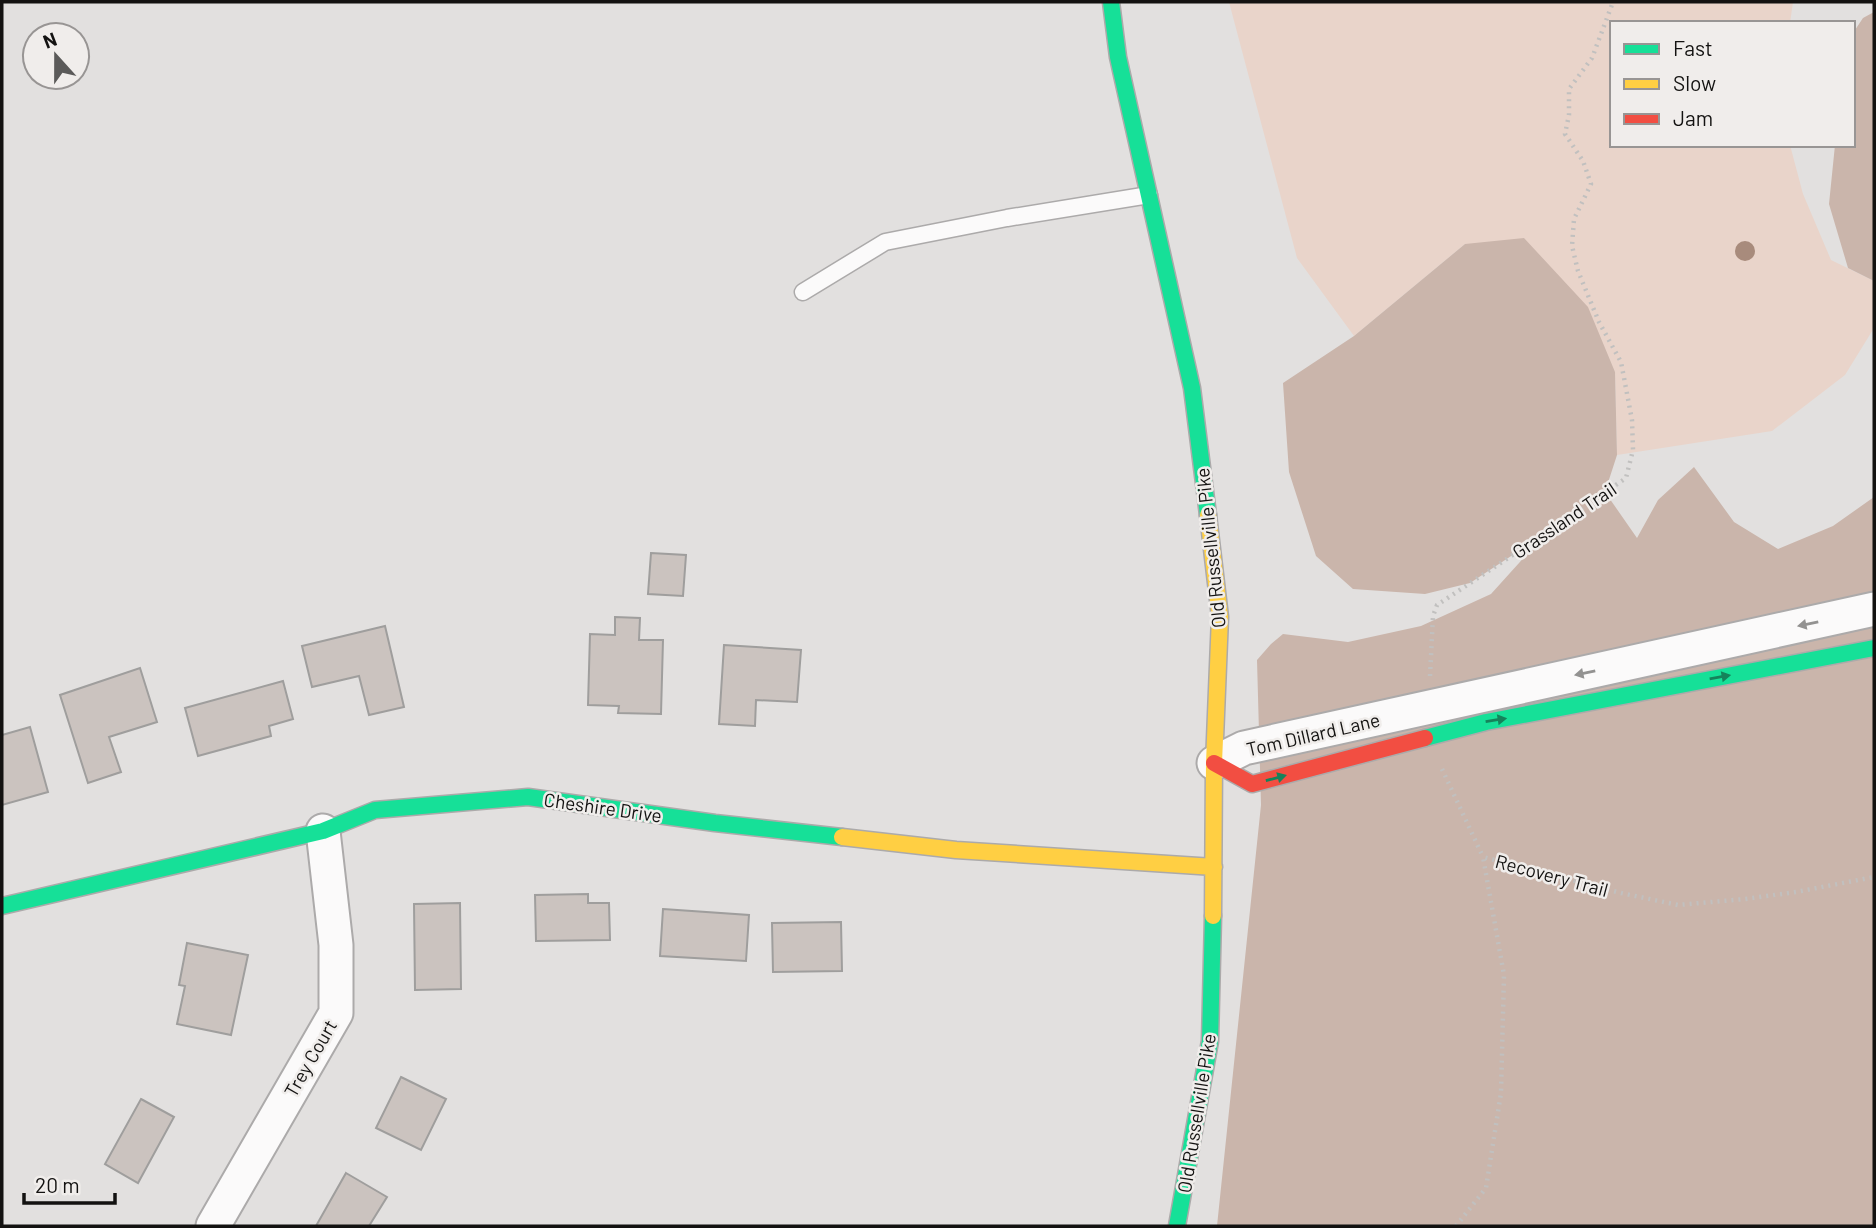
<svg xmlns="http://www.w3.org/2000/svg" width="1876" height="1228" viewBox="0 0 1876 1228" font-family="Barlow,sans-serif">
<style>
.green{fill:#e9d4ca}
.forest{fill:#cab5ab}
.building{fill:#cbc3bf;stroke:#9f9e9d;stroke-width:2}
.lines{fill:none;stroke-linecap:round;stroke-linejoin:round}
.lane-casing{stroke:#acaaaa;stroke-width:19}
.street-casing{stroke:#acaaaa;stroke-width:37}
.fast-casing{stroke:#acaaaa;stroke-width:19}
.slow-casing{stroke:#acaaaa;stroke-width:19}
.jam-casing{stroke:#acaaaa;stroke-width:19}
.path{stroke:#c1c0bf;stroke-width:4.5;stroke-dasharray:2 5;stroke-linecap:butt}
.lane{stroke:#fbfafa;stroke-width:16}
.street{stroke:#fbfafa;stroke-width:33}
.fast{stroke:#16e098;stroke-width:16}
.slow{stroke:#ffcf43;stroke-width:16}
.jam{stroke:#f24e42;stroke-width:16}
.tree{fill:#a88b7c}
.oneway{fill:#939291}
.oneway2{fill:#15835b}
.labels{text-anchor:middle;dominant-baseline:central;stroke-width:5;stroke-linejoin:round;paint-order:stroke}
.street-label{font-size:19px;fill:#131211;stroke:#f0edeb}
</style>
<rect width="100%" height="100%" fill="#e2e0df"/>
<!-- green -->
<path class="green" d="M1229 2H1793L1790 23H1612V145H1790L1803 194 1831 260 1874 281V328L1845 375 1772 431 1617 455 1615 372 1465 244 1354 336 1297 258Z"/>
<!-- forest -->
<path class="forest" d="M1874 12V281L1848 268 1829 204 1835 145H1853V33L1863 18Z
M1524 238 1588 307 1615 372 1617 455 1605 492 1637 538 1658 500 1694 467 1734 522 1778 549 1833 526 1874 497V1226H1217L1261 805 1257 660 1271 644 1283 634 1348 642 1421 626 1491 594 1546 533 1470 583 1425 594 1353 589 1316 556 1289 472 1283 383 1354 336 1465 244Z"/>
<!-- building -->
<path class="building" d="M651 553 686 555 683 596 648 594Z
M615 617 640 618 639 640H663L661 714 618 713 619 706 588 705 590 634 615 635Z
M385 626 404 707 369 715 359 676 312 687 302 646Z
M724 645 801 650 797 702 756 700 755 726 719 724Z
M140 668 157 722 109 737 121 772 88 783 60 695Z
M283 681 293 719 269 726 271 736 198 756 185 708Z
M30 727 48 792 2 805V735Z
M588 894V903H609L610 940 536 941 535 895Z
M460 903 461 989 415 990 414 904Z
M663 909 749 915 746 961 660 956Z
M841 922 842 971 773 972 772 923Z
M187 943 248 955 231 1035 177 1024 185 986 179 985Z
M401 1077 446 1099 421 1150 376 1128Z
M141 1099 174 1117 138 1183 105 1164Z
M346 1173 387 1197 369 1226H316Z"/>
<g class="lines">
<!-- lane casing -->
<g class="lane-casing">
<path id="lane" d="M803 292 885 242 1007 218 1149 195"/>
</g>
<!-- street casing -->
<g class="street-casing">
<path id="street" d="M1214 763 1244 748 1874 609
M213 1226 336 1013V945L323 831"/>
</g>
<!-- fast casing -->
<g class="fast-casing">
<path id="fast" d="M1111 2 1118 57 1192 388 1208 515
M1425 738 1486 722 1874 648
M2 906 323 831 375 810 528 797 715 823 842 837
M1177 1226 1210 1041 1213 916"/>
</g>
<!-- slow casing -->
<g class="slow-casing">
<path id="slow" d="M1208 515 1220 617 1214 763 1213 916
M842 837 956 850 1214 867"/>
</g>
<!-- jam casing -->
<g class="jam-casing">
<path id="jam" d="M1214 763 1252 784 1425 738"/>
</g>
<!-- path -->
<path class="path" d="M1430 676 1433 616 1437 605 1558 525 1626 478 1633 450 1632 420 1621 362 1599 322 1578 271 1572 246 1574 219 1591 184 1583 161 1565 134 1569 115V89L1592 58 1613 2
M1442 769 1483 857
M1456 1226 1486 1188 1501 1093 1504 975 1483 857 1621 893 1678 905 1745 899 1796 892 1874 877"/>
<!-- lane -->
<use href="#lane" class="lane"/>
<!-- street -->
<use href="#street" class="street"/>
<!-- fast -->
<use href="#fast" class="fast"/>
<!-- slow -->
<use href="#slow" class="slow"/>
<!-- jam -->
<use href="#jam" class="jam"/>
</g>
<!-- trees -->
<circle class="tree" cx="1745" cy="251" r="10"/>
<!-- one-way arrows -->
<defs><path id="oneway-solid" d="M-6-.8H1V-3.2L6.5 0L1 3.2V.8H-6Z" transform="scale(1.75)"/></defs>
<g class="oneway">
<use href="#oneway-solid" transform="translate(1808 624) rotate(168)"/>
<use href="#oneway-solid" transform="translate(1585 673) rotate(168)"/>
</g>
<g class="oneway2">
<use href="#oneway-solid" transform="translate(1720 677) rotate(-10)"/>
<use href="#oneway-solid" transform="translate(1496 720) rotate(-9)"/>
<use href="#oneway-solid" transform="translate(1276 778) rotate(-15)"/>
</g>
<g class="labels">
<!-- street labels -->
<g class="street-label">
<text transform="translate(1564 520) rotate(-34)">Grassland Trail</text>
<text transform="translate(1210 548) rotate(-96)">Old Russellville Pike</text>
<text transform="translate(1313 734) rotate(-13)">Tom Dillard Lane</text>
<text transform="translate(603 807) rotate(8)">Cheshire Drive</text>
<text transform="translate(1552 875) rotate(15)">Recovery Trail</text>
<text transform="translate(310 1058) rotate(-60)">Trey Court</text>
<text transform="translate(1196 1113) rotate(-81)">Old Russellville Pike</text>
</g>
</g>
<!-- border -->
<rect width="1876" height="1228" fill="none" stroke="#131211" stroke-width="7"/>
<!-- legend -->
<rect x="1610" y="21" width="245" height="126" fill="#f0edeb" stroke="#989594" stroke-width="2"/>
<rect x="1624" y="44" width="35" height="10" fill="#16e098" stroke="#989594" stroke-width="2"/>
<text x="1673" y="56" font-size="21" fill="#131211">Fast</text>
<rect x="1624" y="79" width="35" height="10" fill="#ffcf43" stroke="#989594" stroke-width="2"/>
<text x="1673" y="91" font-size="21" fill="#131211">Slow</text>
<rect x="1624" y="114" width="35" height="10" fill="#f24e42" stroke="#989594" stroke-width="2"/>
<text x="1673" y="126" font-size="21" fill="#131211">Jam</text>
<!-- north arrow -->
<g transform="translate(56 56) rotate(339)"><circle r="33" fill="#f0edeb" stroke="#989594" stroke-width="2"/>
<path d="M0-5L12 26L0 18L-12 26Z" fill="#5b5a59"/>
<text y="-10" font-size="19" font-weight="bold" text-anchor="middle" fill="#131211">N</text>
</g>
<!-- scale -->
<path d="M24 1193v10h91v-10" fill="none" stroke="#131211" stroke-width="3.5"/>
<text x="35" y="1193" font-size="21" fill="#131211" stroke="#f0edeb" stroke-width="5" paint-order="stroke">20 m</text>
</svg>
